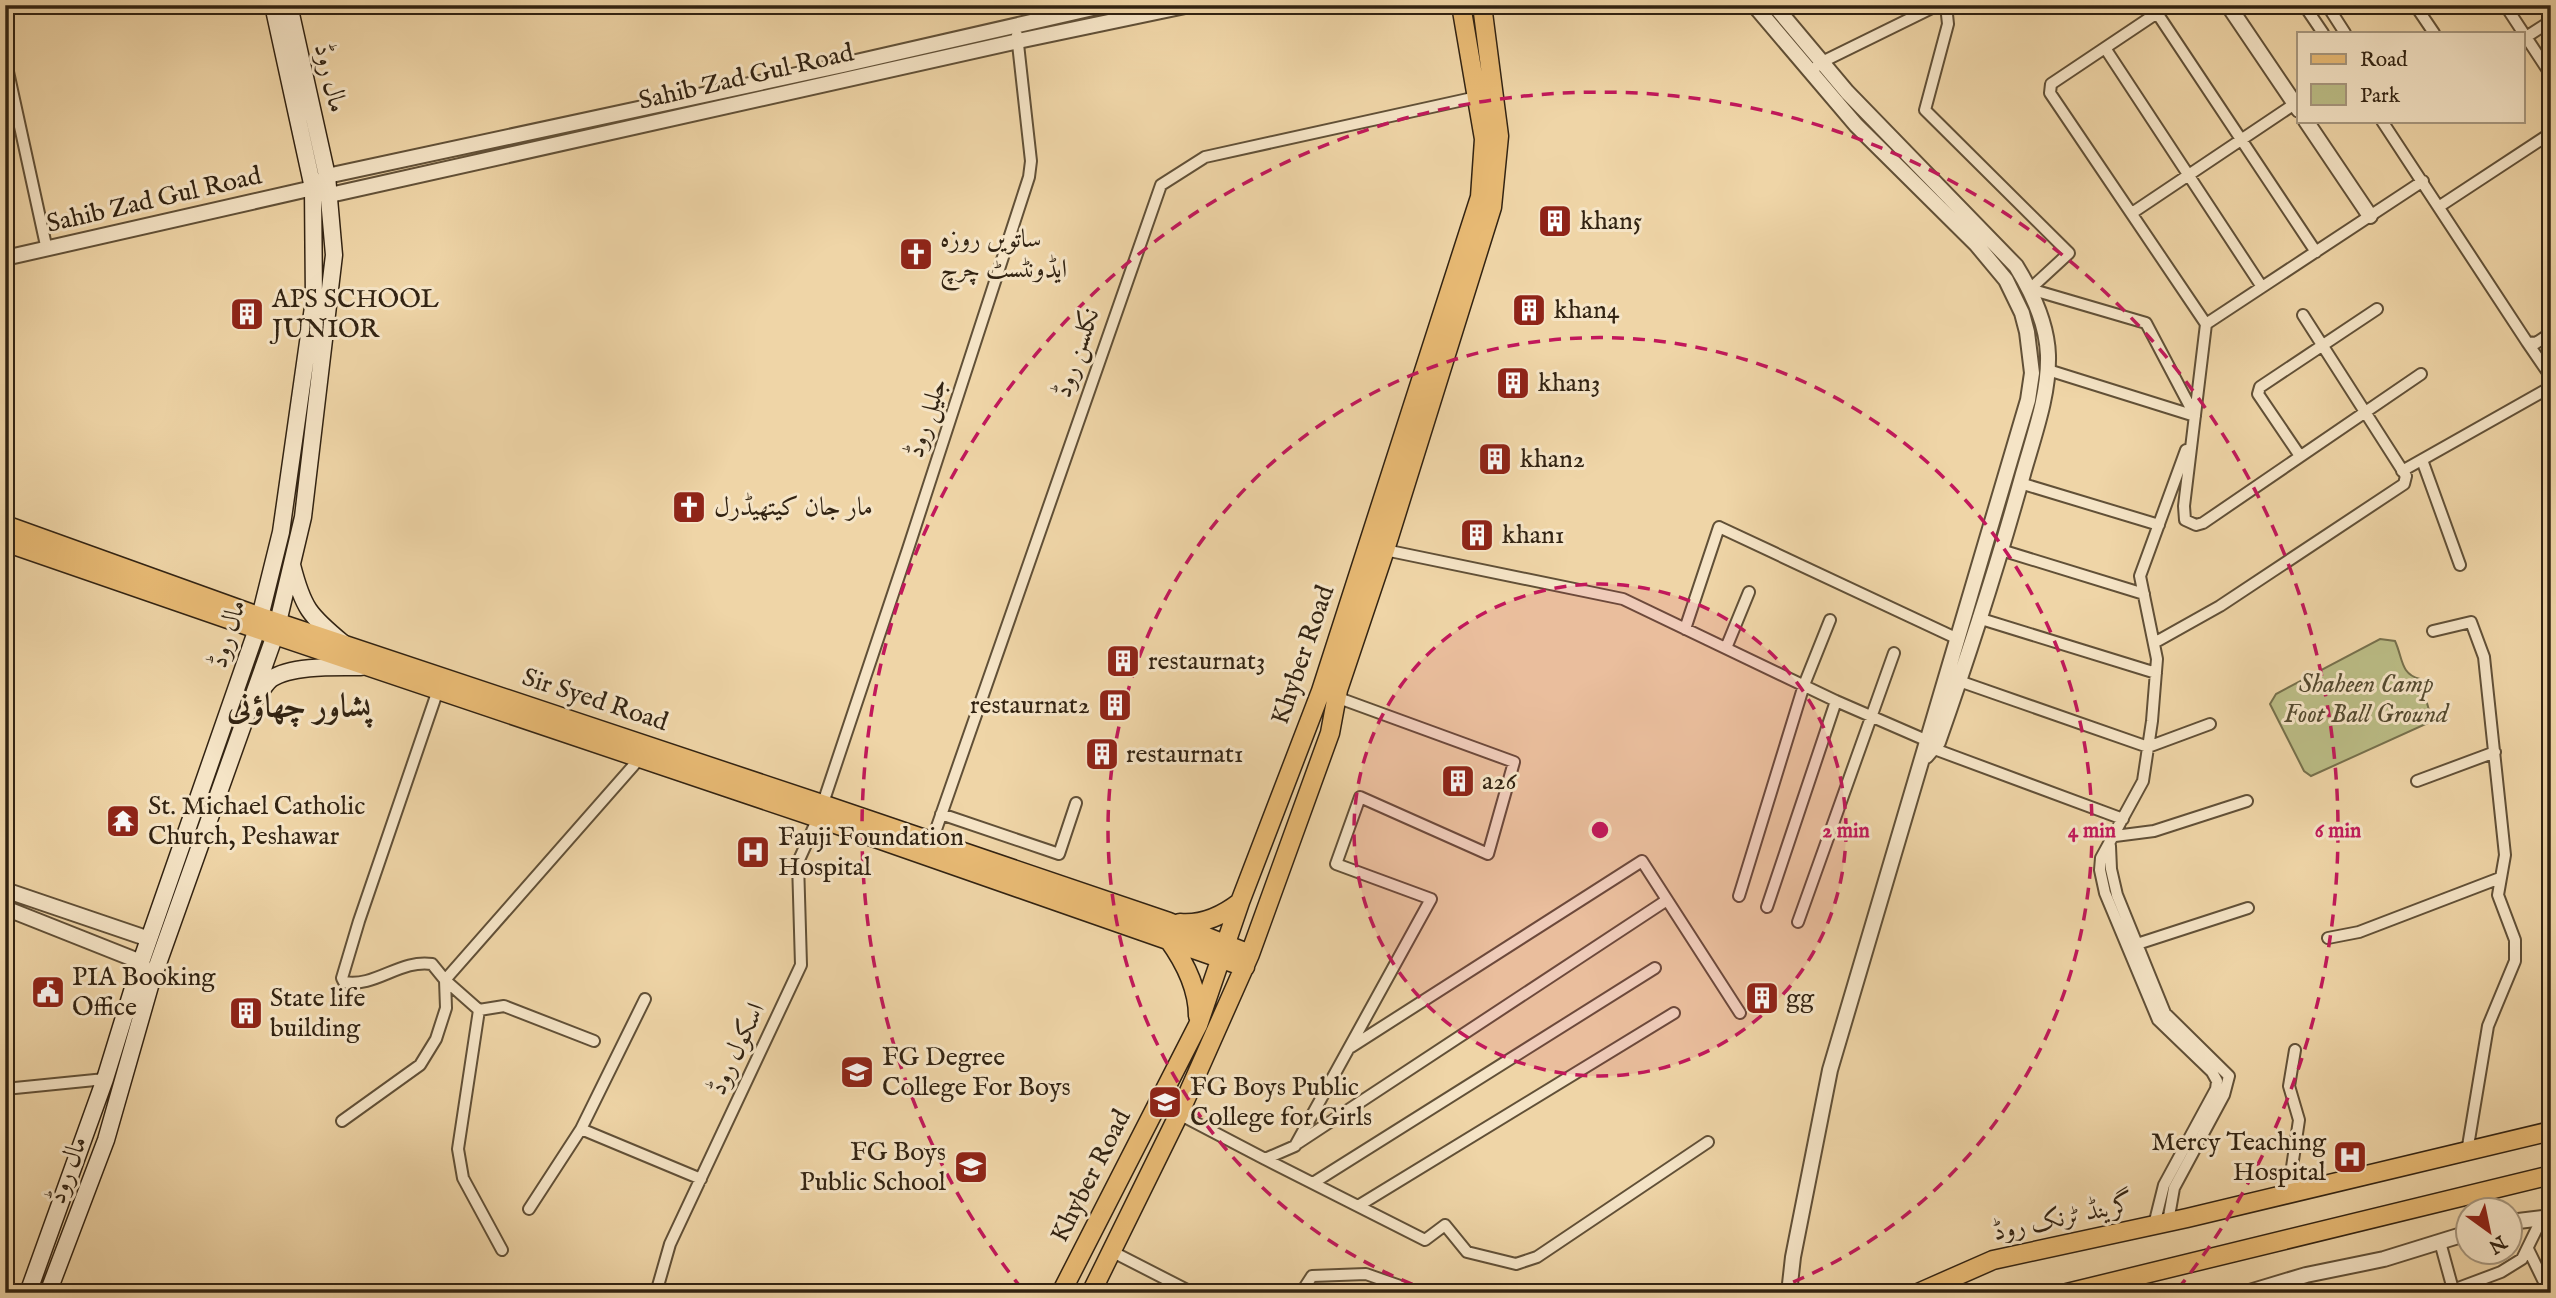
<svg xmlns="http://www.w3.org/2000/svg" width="2556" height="1298" viewBox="0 0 2556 1298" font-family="'IM FELL English',Amiri,serif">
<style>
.green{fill:#bbbd86;stroke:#76704c;stroke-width:2}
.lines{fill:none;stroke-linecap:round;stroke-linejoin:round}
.minor-casing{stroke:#615037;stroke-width:14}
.tertiary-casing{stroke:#615037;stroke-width:18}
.secondary-casing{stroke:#322312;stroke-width:19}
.primary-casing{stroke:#322312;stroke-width:21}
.trunk-casing{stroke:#322312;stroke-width:21}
.minor{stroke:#f5e4c6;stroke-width:10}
.tertiary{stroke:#f5e4c6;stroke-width:14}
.secondary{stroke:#f5e4c6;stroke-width:16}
.primary{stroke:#e8ba74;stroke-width:18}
.trunk{stroke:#e8ba74;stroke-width:18}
.ring{fill:none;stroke:#c2185b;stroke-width:3.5;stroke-dasharray:12 9}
.labels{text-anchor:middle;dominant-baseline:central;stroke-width:6;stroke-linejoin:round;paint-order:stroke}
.street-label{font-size:26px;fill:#322312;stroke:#f5e4c6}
.poi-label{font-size:26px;fill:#322312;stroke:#f5e4c6;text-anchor:start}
.park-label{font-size:26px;font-style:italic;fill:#544a2f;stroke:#f5e4c6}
.district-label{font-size:33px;font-weight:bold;fill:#322312;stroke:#f5e4c6}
.centre{fill:#c2185b;stroke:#f5e4c6;stroke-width:3.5}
.ring-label{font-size:21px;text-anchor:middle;font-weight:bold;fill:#c2185b;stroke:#f5e4c6;stroke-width:6;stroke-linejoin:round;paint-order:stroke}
</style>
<rect width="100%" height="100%" fill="#efd5a7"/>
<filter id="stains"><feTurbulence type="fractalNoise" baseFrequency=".00286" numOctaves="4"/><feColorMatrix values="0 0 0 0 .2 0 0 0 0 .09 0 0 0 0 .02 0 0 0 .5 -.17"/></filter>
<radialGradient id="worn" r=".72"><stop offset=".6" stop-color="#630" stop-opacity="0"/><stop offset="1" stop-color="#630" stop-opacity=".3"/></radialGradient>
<!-- green -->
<path class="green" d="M2380 639 2395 641C2403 658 2400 674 2420 679L2431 717 2428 723 2311 776 2304 771 2270 704 2276 694Z"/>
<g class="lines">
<!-- minor casing -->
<g class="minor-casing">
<path id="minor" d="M1946 5 1948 24 1925 110 2069 253 2030 289
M2169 5 2051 84 2050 93 2206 324 2184 506 2185 520 2196 525 2203 523 2421 374
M2304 5 2323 33
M2327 5 2345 33
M2415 5 2434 33
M2505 5 2551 75
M2157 13 2316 252
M2523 39 2551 21
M2105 48 2262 287
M5 58 47 250
M1810 72 1822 62 1938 5
M2382 121 2527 342 2536 343 2551 333
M2440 206 2551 133
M2132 213 2299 101
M2030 289 2146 323 2195 416
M2206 324 2423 181
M2527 342 2551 377
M2048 370 2195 416
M2300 456 2258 394 2260 387 2377 309
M2422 460 2460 565
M2402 471 2551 387
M2020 483 2159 525
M1385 550 1623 599 1836 701 1928 741
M2001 550 2144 594
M1978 618 2156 673
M1685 629 1719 527 1958 639
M2433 631 2471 622 2484 657 2505 855 2498 895 2515 940V961L2488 1026 2467 1152
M2154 643 2220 606 2404 484 2406 476 2303 315
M1726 648 1749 592
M1959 681 2148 747 2210 724
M438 690 359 921 342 978 344 982C375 988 400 959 432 964L445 980 479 1010 504 1006 594 1041
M1929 747 2123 819
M2417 781 2495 752
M941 814 1059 854 1076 803
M2115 836 2154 831 2247 801
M932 841 1161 185 1205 157 1468 99
M2110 846 2111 869 2117 895 2165 1013 2229 1076 2224 1095 2174 1188 2168 1222
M1739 896 1804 685 1830 620
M1767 907 1836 701
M1798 922 1894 653
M2328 938 2359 932 2500 878
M2131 946 2248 908
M479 1010 458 1149 463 1178 502 1250
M1351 1047 1642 861 1740 1013
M5 1089 105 1079
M1179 1114 1265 1159 1295 1146 1431 899 1336 864 1360 797 1488 854 1514 762 1336 697
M342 1121 420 1065 436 1039 446 1008 445 980 641 757
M581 1129 701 1179
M1298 1143 1667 900
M1265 1159 1425 1240 1445 1225 1467 1252 1516 1264 1537 1257 1708 1142
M1313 1183 1655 968
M2288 1194 2299 1120 2289 1086 2295 1050
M1358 1206 1674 1013
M529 1209 581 1129 645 999
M2542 1218 2551 1233
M2154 1225 2164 1185 2216 1089 2217 1081 2212 1072 2158 1020 2105 893 2100 870 2101 858 2143 781 2152 721 2157 659 2140 576 2186 450
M2440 1242 2454 1293
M2528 1249 2546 1286 2540 1293
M1111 1251 1193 1293
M2453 1290 2501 1272 2522 1259 2542 1218
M656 1293 670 1244 801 965 798 862 818 818 908 549 1029 177 1031 161 1017 35
M1301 1293 1312 1276 1366 1274 1420 1293"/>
</g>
<!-- tertiary casing -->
<g class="tertiary-casing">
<path id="tertiary" d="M1754 5 1856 125 1976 244 2006 280 2022 313 2027 332 2032 373 2028 400 1830 1070 1793 1257 1789 1293
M1774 5 1847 92 2016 266C2032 292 2047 323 2048 355 2049 395 2034 435 2023 474 1998 564 1969 654 1938 742L1926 756
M2228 5 2299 110
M2306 121 2370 216
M321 191 330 195 1018 41 1190 5
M5 258 313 188 327 176 843 65 1106 5
M5 890 149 939
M5 908 141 962 146 971
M2510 1222 2551 1217
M2246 1293 2306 1275 2384 1259 2468 1233"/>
</g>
<!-- secondary casing -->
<g class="secondary-casing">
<path id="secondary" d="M292 565C303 608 309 615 343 643
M257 697C261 691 266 683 271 679 291 665 337 667 361 667
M28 1293 105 1079 141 962 257 629 281 532 314 300 313 188 273 5
M48 1293 106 1140 150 986 275 635 303 517 334 255 327 176 289 5"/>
</g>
<!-- primary casing -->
<g class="primary-casing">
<path id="primary" d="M5 525 261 617 822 804 1169 922 1250 954
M5 542 257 629 818 818 1245 967
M1180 923C1203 925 1222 916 1240 902
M1168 939C1184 961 1198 988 1198 1016
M1061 1293 1198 1025 1240 902 1321 691 1480 197 1484 139 1461 5
M1091 1293 1179 1114 1250 954 1330 733 1338 690 1385 550 1492 207 1499 136 1482 5"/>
</g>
<!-- trunk casing -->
<g class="trunk-casing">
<path id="trunk" d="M1918 1293 1993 1260 2187 1218 2551 1131
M2067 1293 2551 1175"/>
</g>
<!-- minor -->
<use href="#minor" class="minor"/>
<!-- tertiary -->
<use href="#tertiary" class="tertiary"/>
<!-- secondary -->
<use href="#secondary" class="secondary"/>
<!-- primary -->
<use href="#primary" class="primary"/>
<!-- trunk -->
<use href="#trunk" class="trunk"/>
</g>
<!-- distance rings -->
<circle cx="1600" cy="830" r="246" fill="#c2185b" fill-opacity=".12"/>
<g class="ring">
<circle cx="1600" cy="830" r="246"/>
<path d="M1432 1292A492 492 0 1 1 1768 1292"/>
<path d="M1022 1289A738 738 0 1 1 2178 1289"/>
</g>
<!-- icons -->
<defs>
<g id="building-square" transform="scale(1.75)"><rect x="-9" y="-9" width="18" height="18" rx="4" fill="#8f2418" stroke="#f5e4c6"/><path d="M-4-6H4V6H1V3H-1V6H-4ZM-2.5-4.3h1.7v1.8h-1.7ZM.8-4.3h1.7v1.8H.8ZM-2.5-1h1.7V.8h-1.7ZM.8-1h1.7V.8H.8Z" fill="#fff"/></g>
<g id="church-square" transform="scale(1.75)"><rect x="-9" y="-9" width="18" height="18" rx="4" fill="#8f2418" stroke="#f5e4c6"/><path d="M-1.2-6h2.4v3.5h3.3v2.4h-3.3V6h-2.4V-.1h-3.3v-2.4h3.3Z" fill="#fff"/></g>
<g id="temple-square" transform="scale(1.75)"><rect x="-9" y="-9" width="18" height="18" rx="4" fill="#8f2418" stroke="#f5e4c6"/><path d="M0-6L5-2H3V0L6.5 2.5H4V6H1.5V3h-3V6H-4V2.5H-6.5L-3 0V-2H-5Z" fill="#fff"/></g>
<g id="hospital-square" transform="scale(1.75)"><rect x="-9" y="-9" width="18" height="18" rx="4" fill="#8f2418" stroke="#f5e4c6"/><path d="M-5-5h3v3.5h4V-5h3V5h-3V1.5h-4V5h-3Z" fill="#fff"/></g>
<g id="civic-square" transform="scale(1.75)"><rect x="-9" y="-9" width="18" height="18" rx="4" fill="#8f2418" stroke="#f5e4c6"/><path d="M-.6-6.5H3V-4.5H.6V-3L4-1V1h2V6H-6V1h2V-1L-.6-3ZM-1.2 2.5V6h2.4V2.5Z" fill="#fff"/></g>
<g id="university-square" transform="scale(1.75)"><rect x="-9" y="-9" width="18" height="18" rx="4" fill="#8f2418" stroke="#f5e4c6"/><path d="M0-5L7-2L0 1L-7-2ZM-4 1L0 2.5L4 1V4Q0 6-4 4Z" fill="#fff"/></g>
<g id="school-square" transform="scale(1.75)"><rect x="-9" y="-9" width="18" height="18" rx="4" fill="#8f2418" stroke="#f5e4c6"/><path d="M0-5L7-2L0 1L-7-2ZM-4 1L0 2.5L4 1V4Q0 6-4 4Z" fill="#fff"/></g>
</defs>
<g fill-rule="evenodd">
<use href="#building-square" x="1555" y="221"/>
<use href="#church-square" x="916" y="254"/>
<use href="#building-square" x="1529" y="310"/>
<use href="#building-square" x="247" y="314"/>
<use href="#building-square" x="1513" y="383"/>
<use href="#building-square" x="1495" y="459"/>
<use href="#church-square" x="689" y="507"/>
<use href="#building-square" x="1477" y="535"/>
<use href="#building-square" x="1123" y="661"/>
<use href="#building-square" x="1115" y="705"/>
<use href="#building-square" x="1102" y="754"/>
<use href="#building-square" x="1458" y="781"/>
<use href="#temple-square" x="123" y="821"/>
<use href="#hospital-square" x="753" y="852"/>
<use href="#civic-square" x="48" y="992"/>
<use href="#building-square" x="1762" y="998"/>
<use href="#building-square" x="246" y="1013"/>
<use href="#university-square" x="857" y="1072"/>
<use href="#university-square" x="1165" y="1102"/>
<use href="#hospital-square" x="2350" y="1157"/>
<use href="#school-square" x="971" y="1167"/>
</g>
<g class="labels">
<!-- street labels -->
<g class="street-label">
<text transform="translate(746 77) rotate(-13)">Sahib Zad Gul Road</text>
<text transform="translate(330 78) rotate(77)">مال روڈ</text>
<text transform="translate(154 200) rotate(-13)">Sahib Zad Gul Road</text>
<text transform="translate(1077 353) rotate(-71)">نکلسن روڈ</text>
<text transform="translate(927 418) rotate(-72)">جلیل روڈ</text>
<text transform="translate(228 634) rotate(-73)">مال روڈ</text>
<text transform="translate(1303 655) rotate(-71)">Khyber Road</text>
<text transform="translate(595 700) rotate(18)">Sir Syed Road</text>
<text transform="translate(737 1049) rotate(-65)">اسکول روڈ</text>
<text transform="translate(68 1170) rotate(-70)">مال روڈ</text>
<text transform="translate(1091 1176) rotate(-63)">Khyber Road</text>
<text transform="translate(2063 1218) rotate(-12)">گرینڈ ٹرنک روڈ</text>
</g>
<!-- poi labels -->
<g class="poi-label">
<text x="1580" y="221">khan5</text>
<text x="940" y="239">ساتویں روزہ<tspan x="940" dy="30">ایڈونٹسٹ چرچ</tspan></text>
<text x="272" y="299">APS SCHOOL<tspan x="272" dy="30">JUNIOR</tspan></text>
<text x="1554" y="310">khan4</text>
<text x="1538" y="383">khan3</text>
<text x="1520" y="459">khan2</text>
<text x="714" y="507">مار جان کیتھیڈرل</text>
<text x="1502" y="535">khan1</text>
<text x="1148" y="661">restaurnat3</text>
<text x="1090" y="705" text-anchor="end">restaurnat2</text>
<text x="1126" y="754">restaurnat1</text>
<text x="1482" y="781">a26</text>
<text x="148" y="806">St. Michael Catholic<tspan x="148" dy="30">Church, Peshawar</tspan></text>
<text x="778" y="837">Fauji Foundation<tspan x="778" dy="30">Hospital</tspan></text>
<text x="72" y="977">PIA Booking<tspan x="72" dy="30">Office</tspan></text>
<text x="270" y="998">State life<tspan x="270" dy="30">building</tspan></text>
<text x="1786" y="998">gg</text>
<text x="882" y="1057">FG Degree<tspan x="882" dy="30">College For Boys</tspan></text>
<text x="1190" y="1087">FG Boys Public<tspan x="1190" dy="30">College for Girls</tspan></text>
<text x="2326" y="1142" text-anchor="end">Mercy Teaching<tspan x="2326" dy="30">Hospital</tspan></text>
<text x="946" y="1152" text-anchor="end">FG Boys<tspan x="946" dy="30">Public School</tspan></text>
</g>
<!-- park labels -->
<g class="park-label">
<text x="2366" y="684">Shaheen Camp<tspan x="2366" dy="30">Foot Ball Ground</tspan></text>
</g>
<!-- district labels -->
<g class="district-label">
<text x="299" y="708">پشاور چھاؤنی</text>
</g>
</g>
<circle cx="1600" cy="830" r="10" class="centre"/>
<g class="ring-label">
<text x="1846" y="837">2 min</text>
<text x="2092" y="837">4 min</text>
<text x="2338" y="837">6 min</text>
</g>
<!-- margin -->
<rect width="2556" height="1298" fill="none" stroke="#efd5a7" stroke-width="28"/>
<rect x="7" y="7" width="2542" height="1284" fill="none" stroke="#322312" stroke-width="3.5"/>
<rect x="14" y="14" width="2528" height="1270" fill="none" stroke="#322312" stroke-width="2"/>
<!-- legend -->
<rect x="2297" y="32" width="228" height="91" fill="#f5e4c6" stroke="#a7977e" stroke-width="2"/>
<rect x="2311" y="54" width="35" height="10" fill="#e8ba74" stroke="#a7977e" stroke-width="2"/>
<text x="2360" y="66" font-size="21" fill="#322312">Road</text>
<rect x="2311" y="84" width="35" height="21" fill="#bbbd86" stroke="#a7977e" stroke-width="2"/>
<text x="2360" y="102" font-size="21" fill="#322312">Park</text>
<!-- north arrow -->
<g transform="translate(2489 1231) rotate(147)"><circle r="33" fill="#f5e4c6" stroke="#a7977e" stroke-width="2"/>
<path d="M0-5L12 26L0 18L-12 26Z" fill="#8f2418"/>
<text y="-10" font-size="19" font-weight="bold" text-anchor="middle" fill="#322312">N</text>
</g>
<rect width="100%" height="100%" filter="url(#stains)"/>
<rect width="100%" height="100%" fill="url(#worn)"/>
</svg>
